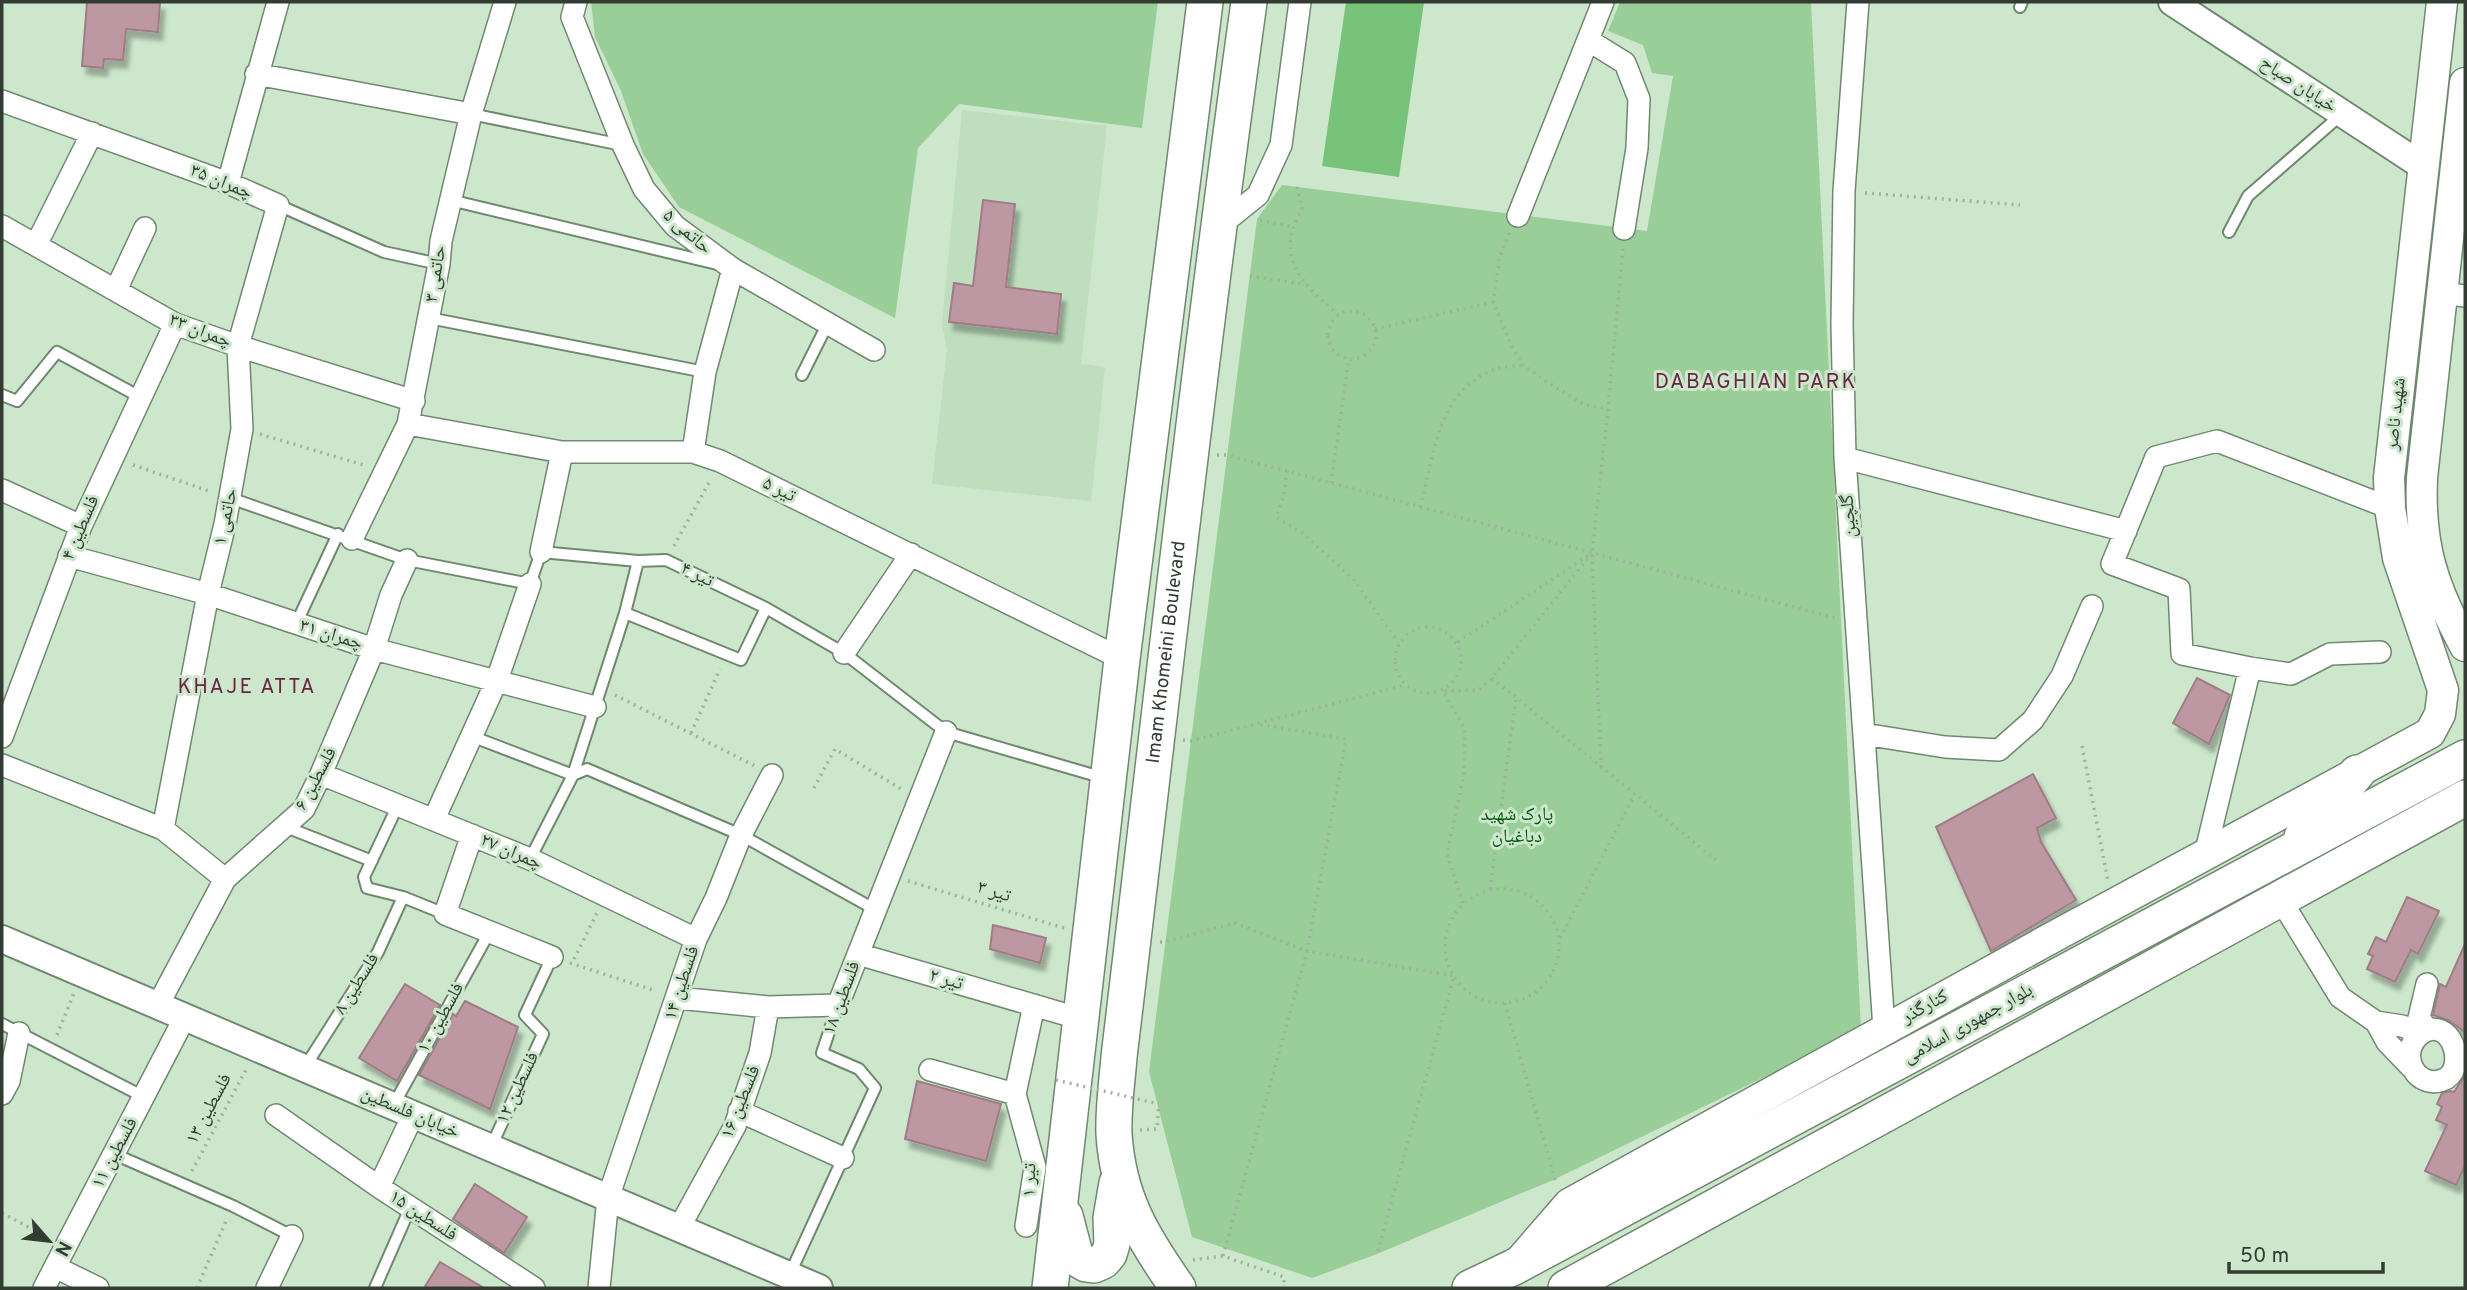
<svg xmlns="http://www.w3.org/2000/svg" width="2467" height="1290" viewBox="0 0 2467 1290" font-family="Overpass,'Noto Naskh Arabic',sans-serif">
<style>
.built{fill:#bedebe}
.green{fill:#99ce98}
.water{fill:#78c37a}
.building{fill:#bd98a3;stroke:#9f7c86;stroke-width:2;filter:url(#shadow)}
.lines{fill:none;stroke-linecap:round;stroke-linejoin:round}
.service-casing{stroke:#708870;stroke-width:14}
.minor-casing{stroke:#708870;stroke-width:24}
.tertiary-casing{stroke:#708870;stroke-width:30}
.secondary-casing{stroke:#708870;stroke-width:33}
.primary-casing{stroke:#708870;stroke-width:38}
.path{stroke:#9eb39d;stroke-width:3.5;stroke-dasharray:2 5;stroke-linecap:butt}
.service{stroke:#fff;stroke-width:10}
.minor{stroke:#fff;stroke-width:21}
.tertiary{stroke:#fff;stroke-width:26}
.secondary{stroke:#fff;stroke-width:30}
.primary{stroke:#fff;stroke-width:35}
.path-bridge{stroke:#9eb39d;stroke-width:3.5;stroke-dasharray:2 5;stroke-linecap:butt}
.labels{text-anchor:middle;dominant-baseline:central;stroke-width:6;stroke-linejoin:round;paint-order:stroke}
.street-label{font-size:19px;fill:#323c32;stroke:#cde7cc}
.park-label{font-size:19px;fill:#035812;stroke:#cde7cc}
.neighbourhood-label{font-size:21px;letter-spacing:2px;fill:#6a2640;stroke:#cde7cc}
</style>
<defs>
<filter id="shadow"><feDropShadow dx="4.5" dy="8" stdDeviation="2" flood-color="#0004"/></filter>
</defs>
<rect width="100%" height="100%" fill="#cde7cc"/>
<!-- built -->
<path class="built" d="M962 110 1107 126 1081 364 1105 367 1091 501 932 484 947 350 942 325Z"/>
<!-- green -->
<path class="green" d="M591 2H1158L1142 128 959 104 918 148 895 318 679 207 643 154 621 91 595 37Z
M1620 2H1811L1861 1030 1553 1180 1377 1254 1312 1278 1192 1237 1149 1072 1257 219 1282 185 1647 231 1673 76 1652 73 1643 45 1608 31Z"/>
<!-- water -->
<path class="water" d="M1346 2H1424L1399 177 1322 166Z"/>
<!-- building -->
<path class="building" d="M87 2H160L158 32 126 29 123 60 104 59 103 68 82 66Z
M983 200 1015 204 1006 287 1061 294 1057 334 949 322 954 283 973 286Z
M2197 678 2230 695 2209 744 2173 723Z
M2033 774 2056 818 2037 828 2041 842 2076 900 1991 951 1936 827Z
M2407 897 2439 911 2418 954 2411 950 2395 982 2367 969 2373 956 2368 954 2376 937 2386 942Z
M993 925 1046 938 1040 963 990 949Z
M2465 944V1032L2448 1020 2433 1015 2440 984 2446 987Z
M405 984 440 1005 397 1081 359 1058Z
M465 1001 518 1027 490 1109 419 1075 453 1014 456 1016Z
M2465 1075V1166L2456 1185 2425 1171 2447 1125 2436 1120 2442 1107 2437 1104 2442 1093 2450 1091 2454 1092Z
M917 1081 1001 1104 986 1161 905 1139Z
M475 1184 527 1217 504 1253 453 1219Z
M440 1262 484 1288H424Z"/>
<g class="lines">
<!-- service casing -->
<g class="service-casing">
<path id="service" d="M2020 7 2022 2
M471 114 622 145
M450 200 717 264
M278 205 384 252 439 264
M2229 232 2248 196 2342 114
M429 318 705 372
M802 375 828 323
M2 395 17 401 57 352 140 397
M230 498 407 560 530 584 541 552 638 561 666 560 766 608 844 653 946 732 1104 778
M625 613 741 660 766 608
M296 624 338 534
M471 736 573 775 587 769 741 835 876 910
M398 805 364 877 367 888 403 897 445 914
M286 827 372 861
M530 859 573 775 625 613 638 561
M2 1024 144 1097
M305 1067 378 952 403 897
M393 1106 490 931
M491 1147 543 1034 525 1015 552 957
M114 1154 233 1206 292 1236
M789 1276 875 1088 859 1069 822 1053 838 1005
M375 1288 410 1208"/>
</g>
<!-- minor casing -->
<g class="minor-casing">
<path id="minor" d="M576 2 572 17 623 145 644 189 675 226 733 269 874 350
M1858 2 1844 191 1842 324 1845 458 1884 1029
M1588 40 1625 63 1639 99 1637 148 1624 229
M256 74 471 114
M2 101 228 183 278 205 238 346 242 429 225 524 208 594 163 829
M228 183 278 2
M1518 216 1603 2
M2 226 175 324 238 346 414 401
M1217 228 1258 195 1281 145 1300 2
M36 245 92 133
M116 290 145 228
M2442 293 2465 296
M408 424 562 452H693L720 461 1122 659
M693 452 705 372 733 269
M1845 458 2126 531
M2 490 81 526
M352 539 408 424 439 264 441 241 471 114 505 2
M541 552 562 452
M69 556 208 594 374 649 595 707
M844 653 911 554
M2250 668 2291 674 2330 654 2380 652
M1864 734 1945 747 1999 750 2033 720 2062 676 2092 606
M2 737 81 526 175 324
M2 765 163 829 225 879
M321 774 530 859 696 939
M434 819 497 680 530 584
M472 835 445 914 552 957
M2205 855 2250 668 2182 654 2179 589 2112 564 2156 457 2217 441 2390 508
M2279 897 2340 997 2376 1022 2402 1026 2422 1033C2450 1016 2467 1063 2447 1078 2418 1094 2394 1053 2422 1033
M858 954 1081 1019
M2427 984 2419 1018 2428 1030
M678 998 768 1007 838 1005 946 732
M158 1005 225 879 304 809 321 774 374 649 391 595 407 560
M2376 1022 2387 1042 2411 1067
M930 1070 1015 1094
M2 1094 9 1081 19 1033
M739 1111 843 1158
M276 1115 379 1187
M413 1115 379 1187 534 1288
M1026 1226 1035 1167 1015 1094 1034 1005
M679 1228 735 1126 760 1053 768 1007
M55 1267 98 1288
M44 1288 185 1017
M267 1288 292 1236
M599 1288 608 1198 696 939 716 898 741 835 772 775"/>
</g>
<!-- tertiary casing -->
<g class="tertiary-casing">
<path id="tertiary" d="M2172 2 2424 167
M2 939 819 1288"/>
</g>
<!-- secondary casing -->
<g class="secondary-casing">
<path id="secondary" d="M2465 83 2422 478C2419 546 2433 587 2465 646
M1518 1263 1569 1204 2044 942 2430 733 2440 714 2443 690 2398 558 2390 508 2389 478 2442 2"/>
</g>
<!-- primary casing -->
<g class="primary-casing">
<g id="primary">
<path d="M2302 837 2357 773"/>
<path d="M1065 1216 1076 1258 1086 1264 1094 1265 1103 1261 1109 1254 1112 1244 1111 1218 1117 1183"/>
<path d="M1050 1288 1122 659 1205 2"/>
<path id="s1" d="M1178 1288C1143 1238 1118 1198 1114 1134 1113 1109 1117 1082 1119 1057 1161 705 1200 353 1249 2"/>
<path d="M1470 1288 1514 1267 2465 758"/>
<path d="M1566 1288 2465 798"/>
</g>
</g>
<!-- path -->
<path class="path" d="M1297 187 1302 209C1273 259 1302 282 1338 315
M1865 193 2020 205
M1260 220 1292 227
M1509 233 1500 257 1493 302 1513 349 1523 365 1547 382 1585 405 1608 409
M1250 276 1304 284
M1328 335a24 24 0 1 1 48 0a24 24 0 1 1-48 0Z
M1375 329 1493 302
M260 434 367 466
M1217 455H1227L1835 618
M133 465 212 492
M1287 471 1284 495 1276 517 1304 534 1354 580 1398 642
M1331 483 1349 358
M1420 507C1435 456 1435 397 1490 371 1500 367 1513 366 1523 365
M674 546 711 479
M1395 660a33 33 0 1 1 66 0a33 33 0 1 1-66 0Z
M1458 642 1592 553 1492 678 1479 690 1443 691 1465 729 1464 774 1447 854 1463 904
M1492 678 1716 860
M615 695 755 766
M691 733 720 669
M1183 740 1191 741 1405 685
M2082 746 2108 881
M1601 767 1592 553 1608 409 1623 249
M814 788 835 749 903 790
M908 881 1064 928
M1445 946a57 57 0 1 1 114 0a57 57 0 1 1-114 0Z
M1490 889 1516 698
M1560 938 1635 794
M1160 942H1165L1234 923 1307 951 1346 739 1258 724
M574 959 597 913
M570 963 656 991
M1505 1003 1556 1183
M57 1035 74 993
M1140 1130 1157 1129 1159 1104
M192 1171 248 1066
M2 1213 49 1238
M1223 1256 1307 951 1454 976 1377 1254
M1193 1260 1223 1256 1284 1277V1288
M197 1288 226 1221"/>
<!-- service -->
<use href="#service" class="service"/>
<!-- minor -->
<use href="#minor" class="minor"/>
<!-- tertiary -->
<use href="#tertiary" class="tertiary"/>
<!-- secondary -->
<use href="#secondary" class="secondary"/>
<!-- primary -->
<use href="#primary" class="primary"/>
<!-- path-bridge -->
<path class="path-bridge" d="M1056 1080 1159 1104"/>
</g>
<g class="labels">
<!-- street labels -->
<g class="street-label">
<text transform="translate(2298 85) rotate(33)">خیابان صباح</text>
<text transform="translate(221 182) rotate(22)">چمران ۳۵</text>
<text transform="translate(687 232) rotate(41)">حاتمی ۵</text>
<text transform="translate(436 274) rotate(-81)">حاتمی ۳</text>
<text transform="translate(200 331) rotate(21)">چمران ۳۳</text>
<text transform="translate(2396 414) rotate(-84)">شهید ناصر</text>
<text transform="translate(779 490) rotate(26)">تیر ۵</text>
<text transform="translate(1849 516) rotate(-94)">گلچین</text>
<text transform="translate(226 517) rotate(-78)">حاتمی ۱</text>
<text transform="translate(81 528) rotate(-67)">فلسطین ۴</text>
<text transform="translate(697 575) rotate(26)">تیر ۴</text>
<text transform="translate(331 635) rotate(17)">چمران ۳۱</text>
<text stroke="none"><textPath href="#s1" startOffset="654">Imam Khomeini Boulevard</textPath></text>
<text transform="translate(316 779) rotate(-62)">فلسطین ۶</text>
<text transform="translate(511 852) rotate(23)">چمران ۲۷</text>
<text transform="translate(994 892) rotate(17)">تیر ۳</text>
<text transform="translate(946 980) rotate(16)">تیر ۲</text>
<text transform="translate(682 983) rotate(-72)">فلسطین ۱۴</text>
<text transform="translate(357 984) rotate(-58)">فلسطین ۸</text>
<text transform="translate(842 998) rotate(-70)">فلسطین ۱۸</text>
<text transform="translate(1925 1007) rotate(-29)">کنارگذر</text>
<text transform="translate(441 1018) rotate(-61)">فلسطین ۱۰</text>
<text transform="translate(1968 1024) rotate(-29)">بلوار جمهوری اسلامی</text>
<text transform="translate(518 1088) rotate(-65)">فلسطین ۱۲</text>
<text transform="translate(741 1102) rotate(-68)">فلسطین ۱۶</text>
<text transform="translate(209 1109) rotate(-62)">فلسطین ۱۳</text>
<text transform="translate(410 1113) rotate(23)">خیابان فلسطین</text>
<text transform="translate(115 1153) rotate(-62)">فلسطین ۱۱</text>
<text transform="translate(1030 1180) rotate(-88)">تیر ۱</text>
<text transform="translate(423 1216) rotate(33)">فلسطین ۱۵</text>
</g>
<!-- park labels -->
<g class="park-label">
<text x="1517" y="815">پارک شهید<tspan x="1517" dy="22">دباغیان</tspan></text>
</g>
<!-- neighbourhood labels -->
<g class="neighbourhood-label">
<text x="1756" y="382">DABAGHIAN PARK</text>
<text x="247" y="687">KHAJE ATTA</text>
</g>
</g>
<!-- border -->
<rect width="2467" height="1290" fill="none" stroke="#323c32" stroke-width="7"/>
<!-- north arrow -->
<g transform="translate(49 1241) rotate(118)" stroke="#cde7cc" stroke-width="5" paint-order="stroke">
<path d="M0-5L12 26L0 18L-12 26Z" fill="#323c32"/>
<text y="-10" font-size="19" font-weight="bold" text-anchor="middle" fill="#323c32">N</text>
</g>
<!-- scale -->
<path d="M2229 1262v10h154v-10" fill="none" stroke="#323c32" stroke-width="3.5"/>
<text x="2240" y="1262" font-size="21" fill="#323c32" stroke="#cde7cc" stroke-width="5" paint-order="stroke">50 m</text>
</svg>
